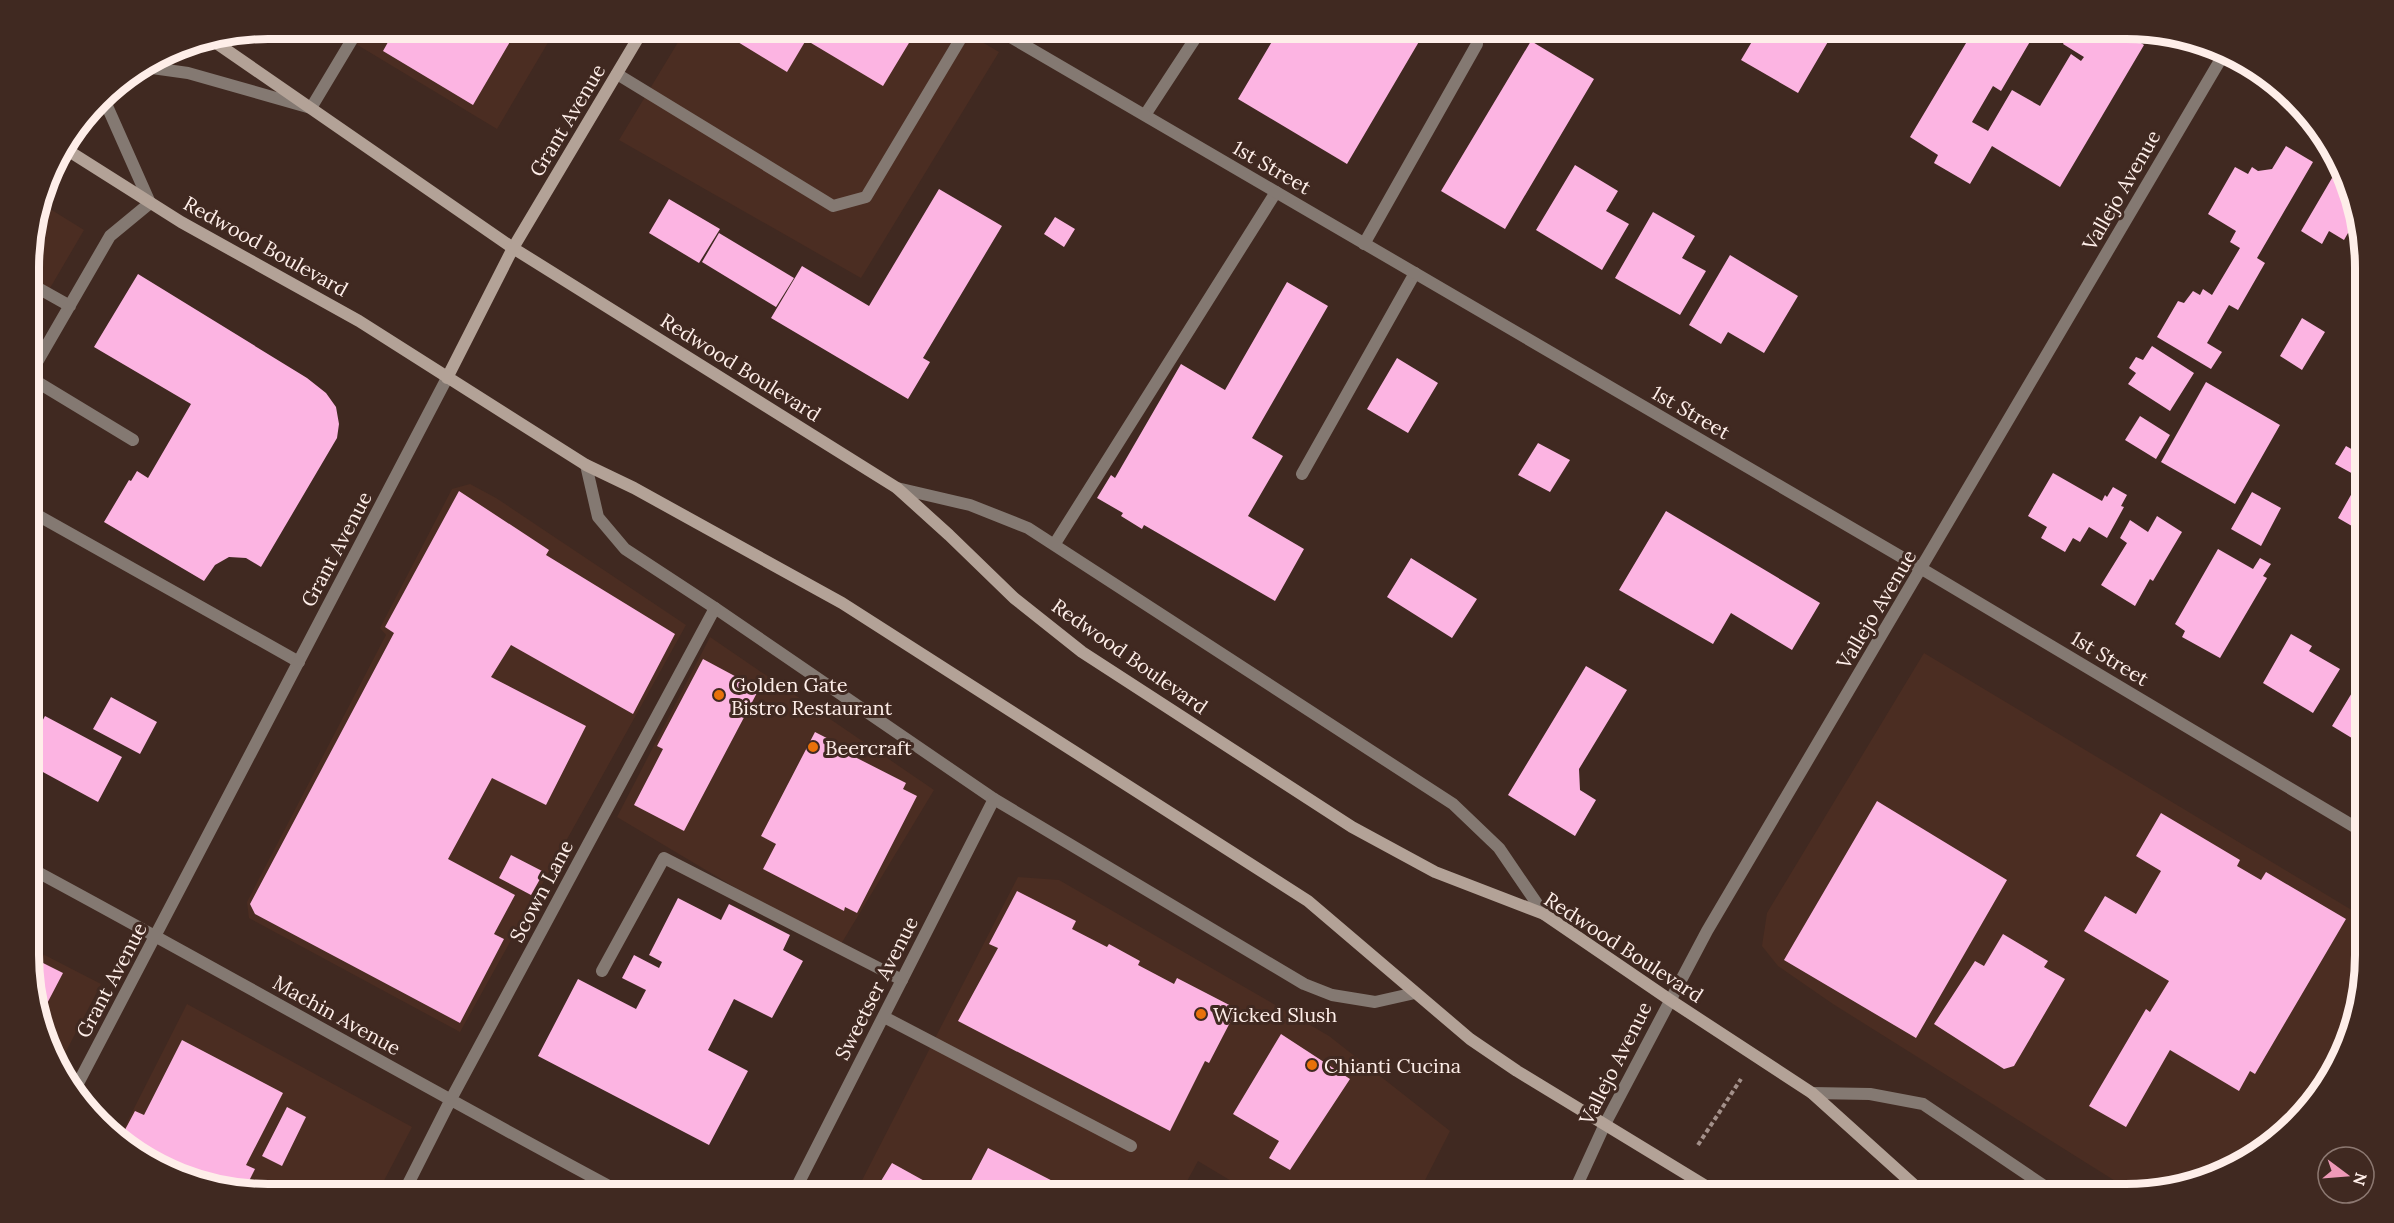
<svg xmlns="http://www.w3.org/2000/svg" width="2394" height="1223" viewBox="0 0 2394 1223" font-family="Lora,serif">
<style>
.built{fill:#4b2d22}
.building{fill:#fcb4e2}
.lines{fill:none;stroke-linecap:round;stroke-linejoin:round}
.path{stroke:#a3908a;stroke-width:4;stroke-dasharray:4.5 3;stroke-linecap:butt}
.lane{stroke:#847972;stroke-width:12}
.street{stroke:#847972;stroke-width:12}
.secondary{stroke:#b3a297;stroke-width:12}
.food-dot{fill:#e8710a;stroke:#402921;stroke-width:2}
.labels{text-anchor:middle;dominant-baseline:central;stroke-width:6;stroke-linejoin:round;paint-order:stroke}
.street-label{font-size:20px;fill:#feeee9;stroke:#402921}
.poi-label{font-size:20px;fill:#feeee9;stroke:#402921;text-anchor:start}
.rim{fill:none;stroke:#feeee9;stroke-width:8}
</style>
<rect width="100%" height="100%" fill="#402921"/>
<!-- built -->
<path class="built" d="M331 29H556L497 129Z
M686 29H960L999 52 861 278 619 140Z
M42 204 84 230 29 324V252Z
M470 484 496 498 686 625 460 1032 249 918 247 902 386 635 380 628 452 489Z
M710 637 934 790 838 949 617 817Z
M1924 653 2365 918V955L2341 1061 2304 1115 2259 1154 2203 1182 2136 1194 1833 1004 1778 966 1762 946 1767 913Z
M1018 877 1059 880 1329 1036 1450 1131 1418 1194H1253L1198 1161 1180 1194H855Z
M31 948 101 984 60 1063 31 987Z
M187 1004 412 1127 377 1194H268L162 1170 118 1140Z"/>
<!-- building -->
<path class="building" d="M396 28H518L473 105 383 51Z
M715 28H918L883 86 806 40 787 72Z
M1280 28H1427L1347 164 1238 99Z
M1760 28H1836L1798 93 1741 60Z
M1933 28H1956L1949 39Z
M1975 28H2038L2001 91 1993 86 1972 122 1988 131 2012 90 2040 106 2071 54 2081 61 2084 57 2063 44 2072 28H2117L2144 45 2060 187 1992 146 1970 184 1934 163 1938 155 1910 137Z
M1531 41 1594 79 1505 229 1441 191Z
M2286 146 2313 162 2257 258 2265 263 2238 310 2229 305 2207 343 2222 352 2211 369 2157 337 2178 301 2184 303 2193 291 2200 295 2203 289 2212 295 2240 248 2230 242 2236 231 2208 214 2235 167 2248 174 2252 167 2258 171 2272 169Z
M1575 165 1618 191 1606 211 1629 224 1602 270 1536 230Z
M2332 178 2344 184 2356 219 2344 240 2329 231 2322 244 2301 231Z
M939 189 1002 226 923 358 930 362 908 399 771 318 802 266 869 306Z
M669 199 720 229 699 263 649 233Z
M1653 212 1695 236 1682 258 1706 271 1680 315 1615 278Z
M1055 217 1075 229 1064 247 1044 234Z
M719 233 794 278 776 307 702 262Z
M1730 255 1798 296 1764 353 1728 332 1721 344 1689 325Z
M138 274 307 378 326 393 336 407 339 424 337 438 261 567 246 558 229 557 215 565 204 581 104 522 129 480 131 481 137 471 148 478 191 404 94 347Z
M1287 282 1328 306 1252 438 1283 456 1248 516 1304 549 1275 601 1144 525 1142 529 1121 516 1123 513 1097 498 1111 475 1115 478 1181 364 1225 390Z
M2302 318 2325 332 2302 370 2280 356Z
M2152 346 2194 373 2170 411 2128 384 2136 373 2129 368 2136 357 2143 360Z
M1397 358 1438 383 1408 433 1367 409Z
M2206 382 2280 425 2235 504 2161 462Z
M2140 416 2170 435 2156 459 2125 440Z
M1538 443 1570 460 1550 492 1518 475Z
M2346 446 2364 456 2355 475 2335 464Z
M2053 473 2102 501 2105 495 2107 497 2113 487 2127 495 2121 506 2124 507 2107 538 2089 527 2080 542 2073 538 2065 552 2041 538 2047 527 2028 516Z
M2361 477 2364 479V533L2338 518Z
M459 491 549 550 546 555 675 634 633 714 511 645 491 677 586 726 546 805 492 778 448 859 515 895 494 934 504 939 460 1023 255 914 250 904 394 633 385 627Z
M2252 492 2281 508 2261 546 2231 529Z
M1666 511 1820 603 1792 650 1731 613 1713 644 1619 590Z
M2157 516 2182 532 2153 581 2150 579 2135 606 2101 585 2127 543 2120 538 2130 520 2148 532Z
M2218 549 2253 569 2260 558 2271 564 2263 576 2267 578 2220 658 2182 637 2185 631 2175 624Z
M1411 558 1477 599 1452 638 1387 597Z
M2291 634 2312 646 2309 651 2340 669 2313 713 2263 683Z
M703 659 759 689 684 831 634 805 663 749 657 746Z
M1586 666 1627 690 1579 769 1580 790 1596 800 1575 836 1508 795Z
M2365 671V746L2332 726Z
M111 697 157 722 140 754 93 729Z
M45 716 122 757 98 802 30 765V744Z
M815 732 852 751 851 755 906 783 903 789 917 796 857 913 845 907 844 911 763 869 776 844 761 836Z
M1877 801 2007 880 1916 1038 1784 960Z
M2161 813 2240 860 2237 866 2261 880 2266 872 2346 919 2255 1074 2250 1071 2239 1091 2170 1050 2126 1127 2089 1106 2146 1009 2150 1012 2169 981 2084 931 2105 896 2136 914 2161 871 2136 856Z
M511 855 544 872 531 895 499 878Z
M1017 891 1076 921 1072 929 1107 947 1109 944 1140 961 1138 965 1174 984 1177 978 1237 1009 1209 1063 1205 1061 1170 1131 958 1021 998 948 989 944Z
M678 898 721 920 729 904 790 935 783 950 803 961 772 1018 734 999 708 1050 748 1071 709 1145 538 1056 578 979 636 1009 646 990 622 978 634 955 659 968 662 962 649 955Z
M2003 934 2048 961 2044 967 2065 979 2014 1066 2004 1069 1934 1024 1975 961 1984 966Z
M31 957 63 973 41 1015 31 987Z
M1281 1034 1350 1079 1290 1170 1269 1158 1279 1141 1233 1114Z
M182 1040 283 1093 246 1165 255 1169 245 1189 162 1170 119 1141 135 1111 144 1115Z
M287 1107 306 1117 282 1166 262 1156Z
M988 1148 1078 1194H964Z
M892 1163 948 1194H873Z"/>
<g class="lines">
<!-- path -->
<path class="path" d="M1698 1145 1741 1079"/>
<!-- lane -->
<path class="lane" d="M145 67 188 73 311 108 359 28
M617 74 833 206 866 197 967 28
M1145 115 1202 28
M1364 244 1477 44 1475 28
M29 283 70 306
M29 376 110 236 150 203 103 97
M29 377 133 440
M586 465 598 517 625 549 715 608 994 799 1304 984 1332 995 1375 1002 1415 993
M1302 474 1415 273
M897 488 970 505 1028 528 1453 804 1499 848 1544 914
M30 511 299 662
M1054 545 1276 192
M602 971 664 858 902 980
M884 1017 1131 1146
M1812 1093 1870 1094 1923 1104 2056 1194"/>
<!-- street -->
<path class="street" d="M995 28 1922 569 2365 833
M30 868C229 975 425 1088 624 1194
M73 1093 447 378
M403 1194 450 1101 715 608
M793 1194 994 799
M1573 1194 1605 1124 1707 931 2225 52"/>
<!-- secondary -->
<path class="secondary" d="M212 40 513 248 897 488 949 535 1014 598 1082 652 1352 827 1435 872 1544 914 1670 1000 1812 1093 1924 1194
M64 148 181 222 359 321 586 465 634 488 842 603 1308 901 1470 1039 1517 1071 1719 1194
M447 378 513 248 644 28"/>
</g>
<!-- markers -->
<g class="food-dot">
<circle cx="719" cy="695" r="6"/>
<circle cx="813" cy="747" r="6"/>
<circle cx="1201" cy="1014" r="6"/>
<circle cx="1312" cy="1065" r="6"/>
</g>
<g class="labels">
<!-- street labels -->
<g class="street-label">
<text transform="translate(567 120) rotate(-59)">Grant Avenue</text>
<text transform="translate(1272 167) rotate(30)">1st Street</text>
<text transform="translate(2121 190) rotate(-60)">Vallejo Avenue</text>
<text transform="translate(266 246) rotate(29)">Redwood Boulevard</text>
<text transform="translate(741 367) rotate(32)">Redwood Boulevard</text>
<text transform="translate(1691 412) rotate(30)">1st Street</text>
<text transform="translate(336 549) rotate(-62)">Grant Avenue</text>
<text transform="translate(1876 609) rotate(-59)">Vallejo Avenue</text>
<text transform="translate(1130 656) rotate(35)">Redwood Boulevard</text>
<text transform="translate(2110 658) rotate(31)">1st Street</text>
<text transform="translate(541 891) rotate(-62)">Scown Lane</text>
<text transform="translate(1624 947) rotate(33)">Redwood Boulevard</text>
<text transform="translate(111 980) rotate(-62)">Grant Avenue</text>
<text transform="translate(876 988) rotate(-63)">Sweetser Avenue</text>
<text transform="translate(337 1015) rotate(29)">Machin Avenue</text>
<text transform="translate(1615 1063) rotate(-63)">Vallejo Avenue</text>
</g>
<!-- poi labels -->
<g class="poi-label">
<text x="731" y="684">Golden Gate<tspan x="731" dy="23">Bistro Restaurant</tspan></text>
<text x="825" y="747">Beercraft</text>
<text x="1213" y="1014">Wicked Slush</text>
<text x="1324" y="1065">Chianti Cucina</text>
</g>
</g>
<!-- crop -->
<path d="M0 0H2394V1223H0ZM268 39H2126A229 229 0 0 1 2355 268V955A229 229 0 0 1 2126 1184H268A229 229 0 0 1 39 955V268A229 229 0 0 1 268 39Z" fill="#402921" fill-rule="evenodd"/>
<path class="rim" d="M268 39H2126A229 229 0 0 1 2355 268V955A229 229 0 0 1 2126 1184H268A229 229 0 0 1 39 955V268A229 229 0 0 1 268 39Z"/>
<!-- north arrow -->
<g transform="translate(2346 1175) rotate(106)"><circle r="28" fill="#402921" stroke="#8c7871" stroke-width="1.5"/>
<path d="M0-4.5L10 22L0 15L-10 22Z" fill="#ef9ab8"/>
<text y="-9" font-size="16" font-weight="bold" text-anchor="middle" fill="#feeee9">N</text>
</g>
</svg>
